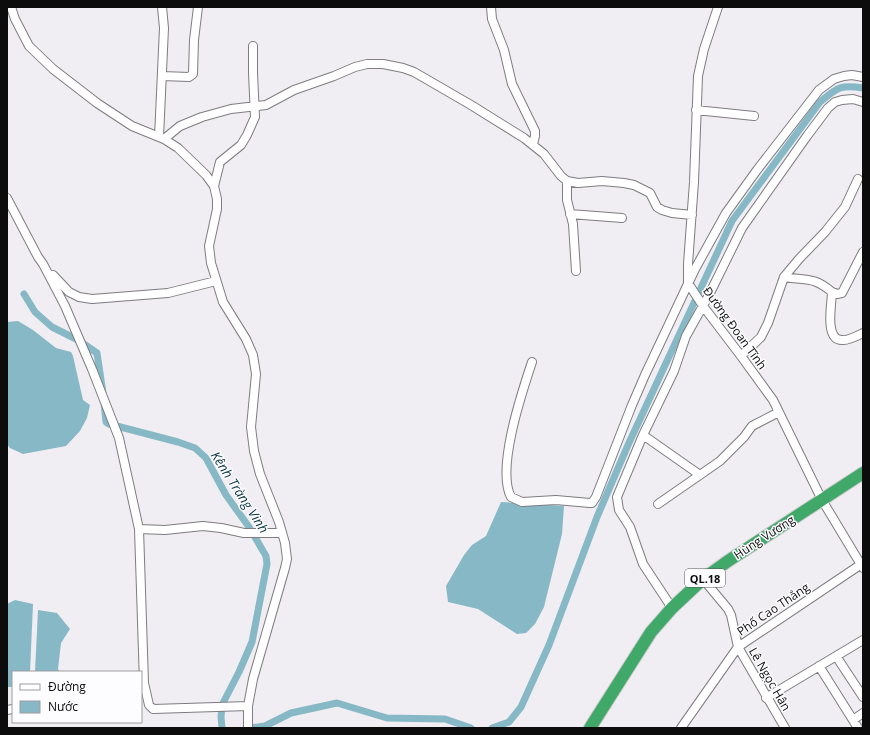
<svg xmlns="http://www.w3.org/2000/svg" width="870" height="735" viewBox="0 0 870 735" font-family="'Open Sans',sans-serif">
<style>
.water{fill:#87b8c5}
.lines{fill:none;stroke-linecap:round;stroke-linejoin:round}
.canal{stroke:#87b8c5;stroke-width:7}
.minor-casing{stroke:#7e7c81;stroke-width:10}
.highway-casing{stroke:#cacaca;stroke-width:14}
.minor{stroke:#fff;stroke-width:8}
.highway{stroke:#40a869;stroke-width:12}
.labels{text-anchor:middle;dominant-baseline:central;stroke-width:3;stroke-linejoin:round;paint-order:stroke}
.shield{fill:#fdfcff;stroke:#545456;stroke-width:1}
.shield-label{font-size:11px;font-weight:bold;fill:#0c0c0d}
.street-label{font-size:12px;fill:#0c0c0d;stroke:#fdfcff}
.water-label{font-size:13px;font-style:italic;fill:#0a3943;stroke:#fdfcff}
</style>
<rect width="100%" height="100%" fill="#f0eef3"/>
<!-- water -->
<path class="water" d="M18 321 33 330 56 348 71 352 73 356 83 400 90 405 87 418 80 431 66 446 23 454 10 448 7 444V322Z
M501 502 564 506 562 534 544 607 535 624 526 633 517 634 478 609 448 602 446 586 464 555 472 545 486 536Z
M15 600 33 604 30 672H13V687H7V604Z
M38 610 57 613 70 629 61 643 58 669 60 672H35Z"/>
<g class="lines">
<!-- canal -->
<path class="canal" d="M24 294 35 312 52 327 78 340 97 353 103 393
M104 403 106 422 109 424 178 442 195 448 206 458 226 495 249 527 266 556 267 564 252 642 239 672 222 705 221 717 222 728
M250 728 265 726 291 713 337 703 387 718 445 719 471 728
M492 728 509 722 521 707 549 645 597 517 628 445 732 221 820 102C837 88 840 84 863 88"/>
<!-- minor casing -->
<g class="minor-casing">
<path id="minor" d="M11 7 15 19 29 46 53 69 97 103 132 126 164 139 178 148 206 175 214 186 217 199V209L209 246 211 263 223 302 246 339 253 355 256 374 251 427 254 451 260 474 279 522 285 543 287 559 285 568 253 679 248 706V728
M491 7 492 19 504 50 512 84 535 131V136L533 144
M718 7 704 49 698 76 694 182 688 264V283L703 306 741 356 773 400 822 500 863 568
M162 76 189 77 193 74 194 40 198 7
M696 110 754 116
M159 137 164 28 162 7
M164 139 180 126 202 117 231 109 266 105 294 90 334 76 355 67 367 64H383L403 68 414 72 471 105 524 138 544 154 561 176 567 181 578 183 602 181 624 183 634 185 650 193 657 207 662 210 672 213 692 215
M567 181V200L573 224 576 271
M214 186 220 162 241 145 247 135 255 117 253 73V46
M7 198 38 257 43 264 65 306 92 369 119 438 139 529 144 683 149 705 153 709 248 706
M570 214 622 218
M53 275 69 292 79 297 92 299 168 293 216 281
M784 277C807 281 813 276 832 292 832 303 824 340 842 340 848 341 857 336 863 333
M832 292 837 294 842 293 863 252
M741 356 761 337 768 323 784 277 799 259 825 232 845 207 858 179
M532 362C522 392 496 469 511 497L522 502 556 500 590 503H592L596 497 632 405 645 375 695 269 726 213 757 170 819 90 834 79 844 76 852 75 863 77
M643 435 700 475
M658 504 720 461 744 437 752 426 779 412
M139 529 165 530 203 526 221 528 244 533H282
M703 579 728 609 731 615 738 647 785 728
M672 608 643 564 630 527 619 510 617 497 643 435 674 371 686 336 709 295 742 228 807 136 828 108 835 102 842 100 853 99 863 102
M836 656 863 697
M819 666 858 728
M766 698 863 640
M7 710 13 709
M853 720 863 713
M681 728 738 647 863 563"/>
</g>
<!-- highway casing -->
<g class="highway-casing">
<path id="highway" d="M590 728 651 632 672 608 703 579 728 561 863 473"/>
</g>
<!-- minor -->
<use href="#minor" class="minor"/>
<!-- highway -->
<use href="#highway" class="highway"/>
</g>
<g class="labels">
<!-- shield labels -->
<rect class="shield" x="685" y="569" width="40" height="18" rx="3"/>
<g class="shield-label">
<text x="705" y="578">QL.18</text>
</g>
<!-- street labels -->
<g class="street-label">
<text transform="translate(735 328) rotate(54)">Đường Đoan Tĩnh</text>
<text transform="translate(764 537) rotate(-33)">Hùng Vương</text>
<text transform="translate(773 609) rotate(-34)">Phố Cao Thắng</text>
<text transform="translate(770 679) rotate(60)">Lê Ngọc Hân</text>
</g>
<!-- water labels -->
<g class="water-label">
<text transform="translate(240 492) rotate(57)">Kênh Tràng Vinh</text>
</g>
</g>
<!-- border -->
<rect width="870" height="735" fill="none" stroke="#0c0c0d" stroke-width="16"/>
<!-- legend -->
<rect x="12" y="671" width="130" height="52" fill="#fdfcff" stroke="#9d9c9e"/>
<rect x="20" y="684" width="20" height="6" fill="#ffffff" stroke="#9d9c9e"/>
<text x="48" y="691" font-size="12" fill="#0c0c0d">Đường</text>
<rect x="20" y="701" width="20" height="12" fill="#87b8c5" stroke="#9d9c9e"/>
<text x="48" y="711" font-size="12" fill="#0c0c0d">Nước</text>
</svg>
